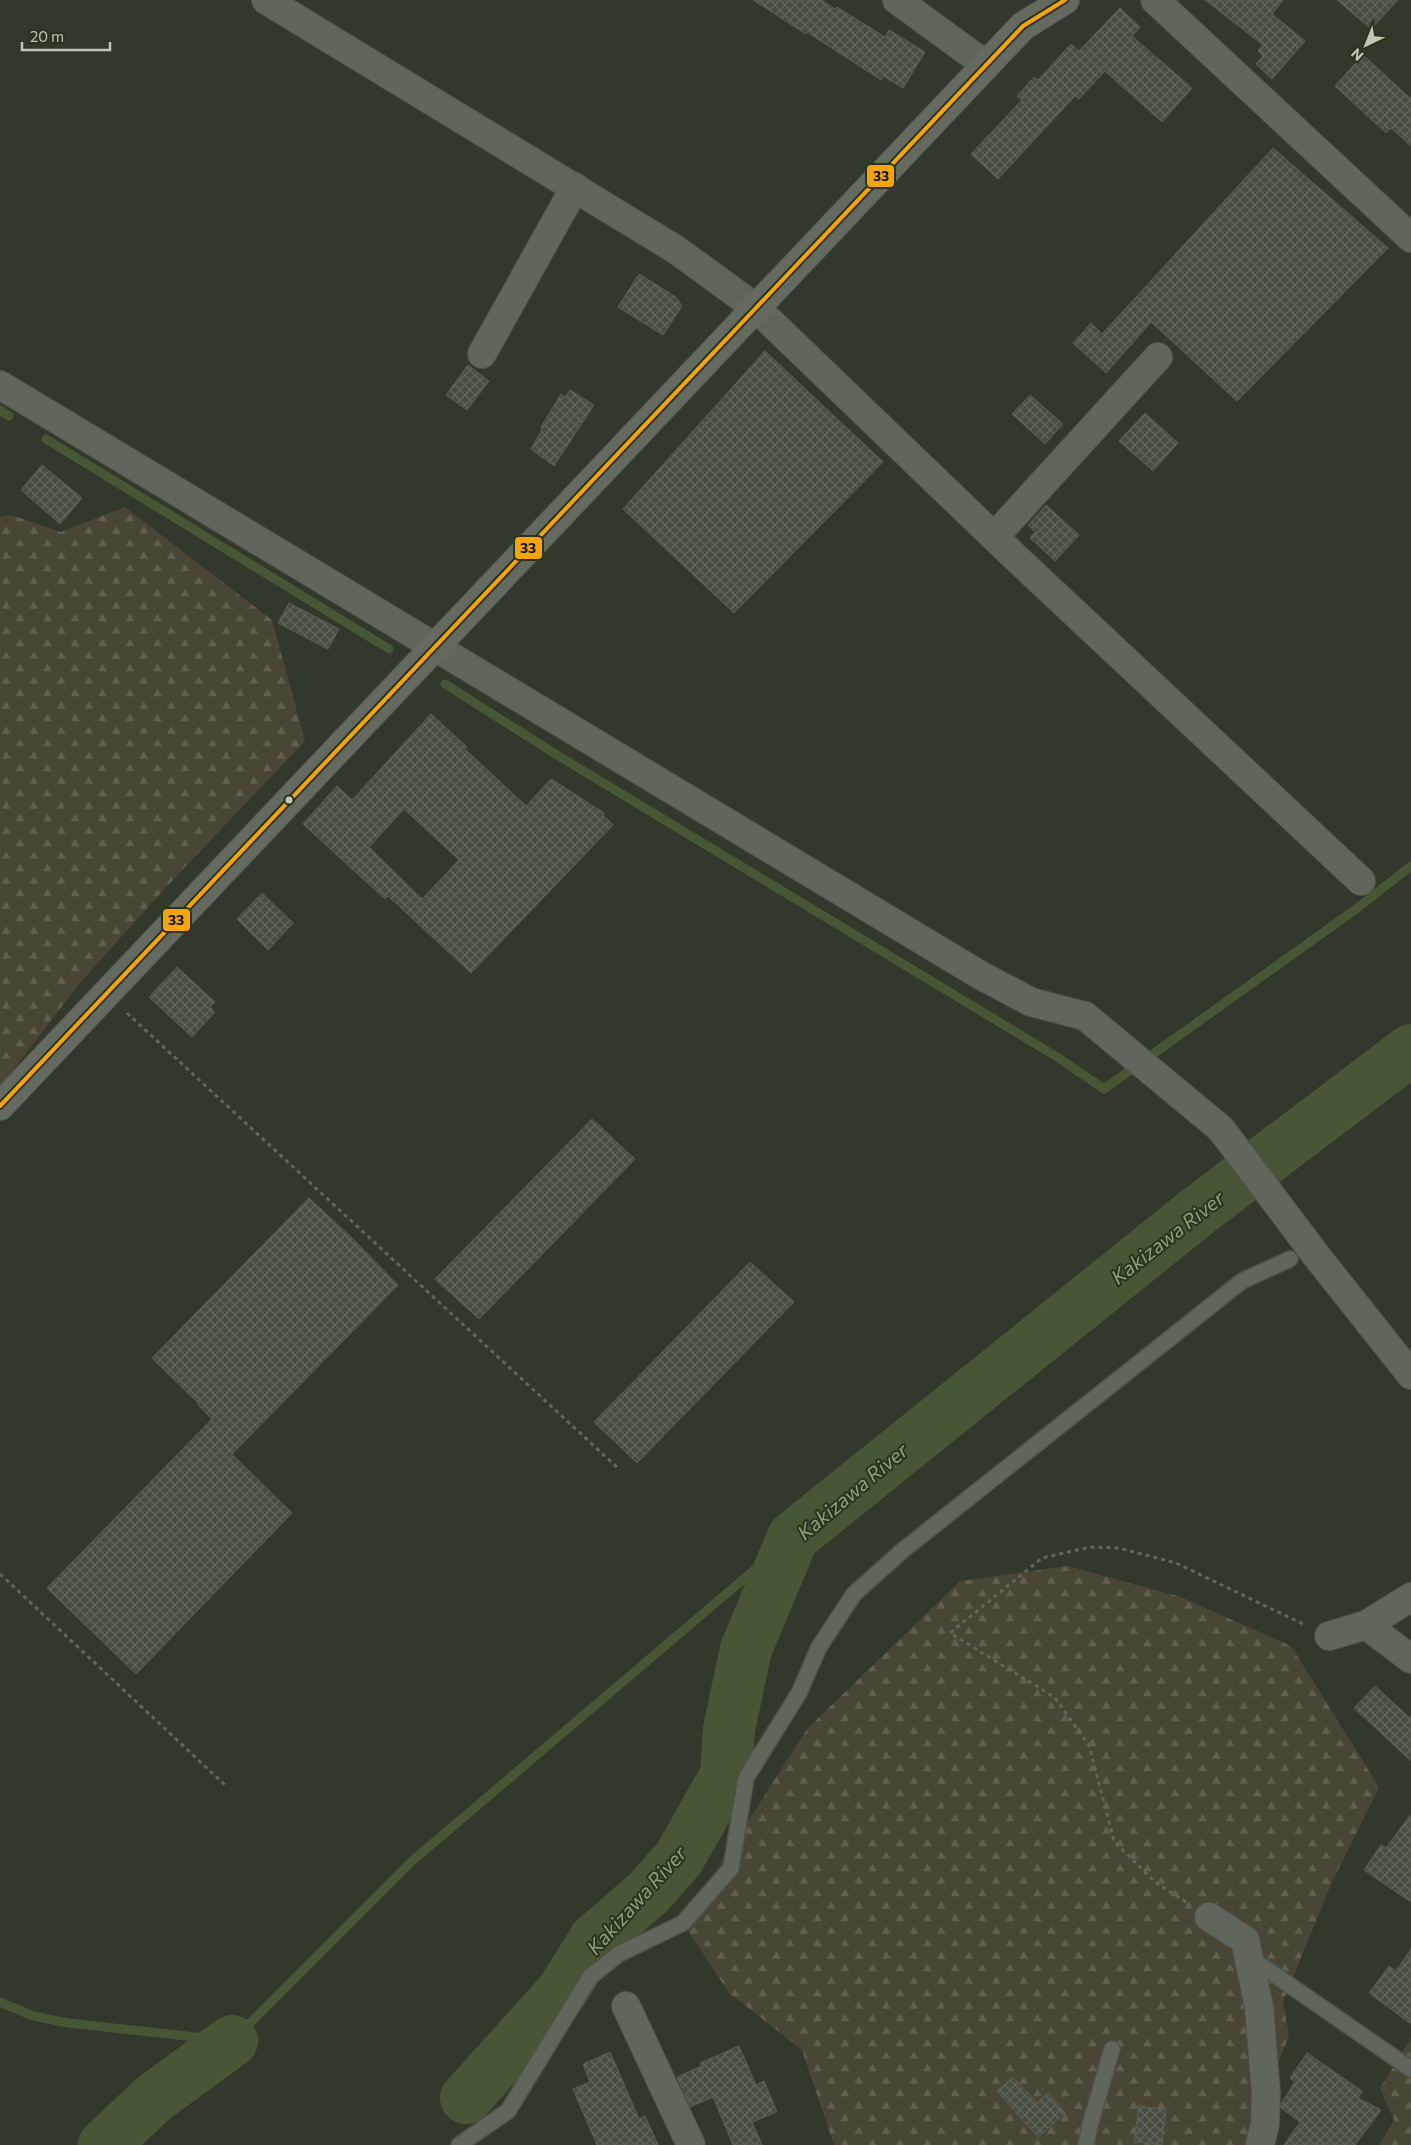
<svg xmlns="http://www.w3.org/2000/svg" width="1411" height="2145" viewBox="0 0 1411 2145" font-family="Commissioner,sans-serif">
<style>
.forest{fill:url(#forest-firs)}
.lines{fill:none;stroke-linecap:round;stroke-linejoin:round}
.stream{stroke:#475735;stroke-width:9}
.river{stroke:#475735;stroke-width:52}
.building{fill:url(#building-cross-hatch);stroke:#5a5f54;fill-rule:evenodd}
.lane-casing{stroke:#4e534a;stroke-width:18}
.street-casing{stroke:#4e534a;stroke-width:30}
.secondary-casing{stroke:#4e534a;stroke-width:30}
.path{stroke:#63665d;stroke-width:3;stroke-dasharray:4 4;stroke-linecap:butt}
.lane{stroke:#61665c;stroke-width:15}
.street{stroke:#61665c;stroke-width:28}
.secondary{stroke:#656a60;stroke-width:28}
.bus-1-casing{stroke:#2a3220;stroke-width:8}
.bus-1{stroke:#f7a600;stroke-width:4}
.bus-dot{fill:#c0c8b7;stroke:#2a3220;stroke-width:2}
.labels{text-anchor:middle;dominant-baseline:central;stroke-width:4;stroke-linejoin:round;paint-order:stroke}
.water-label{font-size:20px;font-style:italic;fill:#8ea374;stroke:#2a3220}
.line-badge{stroke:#2a3220;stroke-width:2}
.pale-badge-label{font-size:14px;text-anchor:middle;font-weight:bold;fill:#111}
</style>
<defs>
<pattern id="forest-firs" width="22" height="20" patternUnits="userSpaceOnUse" patternTransform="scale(1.25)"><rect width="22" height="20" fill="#4a4635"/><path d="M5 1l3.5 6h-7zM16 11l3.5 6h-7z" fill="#625f50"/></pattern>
<pattern id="building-cross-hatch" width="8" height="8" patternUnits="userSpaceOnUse" patternTransform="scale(1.25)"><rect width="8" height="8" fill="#484d43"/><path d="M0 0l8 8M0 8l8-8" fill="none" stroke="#61655c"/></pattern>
</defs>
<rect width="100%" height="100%" fill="#32382c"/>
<!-- forest -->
<path class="forest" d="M125 507 272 620 305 741 169 884 79 984 0 1087V517L11 515 61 532Z
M1068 1566 1181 1597 1291 1646 1379 1787 1332 1882 1283 2002 1289 2036 1245 2145H834L802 2050 729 1993 683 1923 807 1729 960 1581Z
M1411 2038V2145H1379L1394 2120 1380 2088Z"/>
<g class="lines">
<!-- stream -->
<path class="stream" d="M0 410 9 416
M46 439 389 649
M445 684 557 755 1057 1057 1104 1089 1356 909 1411 866
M0 2002 33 2016 68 2023 232 2041 411 1862 793 1537"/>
<!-- river -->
<path class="river" d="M466 2098 561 1993 595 1939 649 1892 679 1858 726 1775 729 1729 746 1649 793 1537 1197 1212 1411 1050
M104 2145 154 2098 232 2041"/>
</g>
<!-- building -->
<path class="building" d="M753 0H821L835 9 837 7 885 37 889 30 925 52 903 88 883 76 881 80 807 32 806 34Z
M1205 0H1283L1272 14 1305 41 1272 79 1256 64 1263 56 1258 51 1263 45Z
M1337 0H1398L1371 29Z
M1120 8 1140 27 1132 36 1192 88 1162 122 1105 71 1079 99 1075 96 998 179 971 154 1022 100 1017 96 1034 77 1038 80 1071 44 1079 51Z
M1363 55 1411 99V146L1391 128 1386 133 1335 86Z
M1273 148 1388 248 1237 401 1151 322 1106 373 1073 343 1091 323 1102 334Z
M639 274 676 297 682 306 663 335 618 307Z
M765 351 883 462 734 613 623 509Z
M468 365 489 381 467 410 446 395Z
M570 390 594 405 554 466 531 449 542 430 541 427 561 394 565 397Z
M1030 395 1063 424 1045 444 1012 414Z
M1145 413 1178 443 1153 471 1119 441Z
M42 465 82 498 60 524 21 490Z
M1046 505 1079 535 1055 561 1030 538 1035 532 1028 525Z
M289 603 339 629 328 649 278 623Z
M431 714 467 747 465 749 526 806 551 779 604 813 603 815 613 825 471 973 388 896 385 899 303 824 337 786 352 800ZM404 809 459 860 422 899 369 847Z
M262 893 293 923 268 950 237 919Z
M177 967 215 1002 210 1007 215 1012 192 1037 149 997Z
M592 1119 635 1159 479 1319 435 1279Z
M309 1198 352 1238 398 1285 232 1454 292 1513 136 1674 47 1588 212 1419 198 1405 199 1404 152 1358Z
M750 1262 794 1302 637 1463 594 1422Z
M1375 1686 1411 1719V1761L1354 1708Z
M1411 1814V1902L1364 1870 1381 1845 1386 1848Z
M1411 1949V2024L1369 1993 1389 1966 1396 1971Z
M739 2046 756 2085 764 2081 777 2112 752 2122 762 2145H733L713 2097 690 2107 677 2077 702 2066 700 2063Z
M610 2052 639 2119 645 2116 658 2145H597L573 2089 590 2082 583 2064Z
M1307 2053 1362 2091 1358 2098 1381 2110 1355 2145H1284L1300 2122 1281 2108V2104L1295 2082 1290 2078Z
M1013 2077 1037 2103 1048 2093 1065 2113 1038 2137 997 2091Z
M1139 2106 1166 2110 1162 2145 1134 2142Z"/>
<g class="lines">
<!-- lane casing -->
<g class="lane-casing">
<path id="lane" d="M1249 1957 1411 2069
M459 2145 508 2111 590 1977 619 1954 683 1923 731 1868 746 1778 799 1693 819 1647 854 1594 902 1551 1242 1281 1290 1259
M1086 2145 1090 2125 1112 2049"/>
</g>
<!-- street casing -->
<g class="street-casing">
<path id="street" d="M266 0 675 249 756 308 1014 556 1361 881
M897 0 986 65
M1155 0 1411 238
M482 354 575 187
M0 385 980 975 1031 1002 1085 1016 1221 1129 1315 1254 1411 1375
M994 537 1158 357
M1366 1625 1411 1659
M1329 1636 1366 1625 1411 1597
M1209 1917 1245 1940 1259 2007 1266 2092 1265 2124 1260 2145
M626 2006 691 2145"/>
</g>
<!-- secondary casing -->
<g class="secondary-casing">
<path id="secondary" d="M0 1106 1023 26 1065 0"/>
</g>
<!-- path -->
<path class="path" d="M127 1013 620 1470
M0 1574 225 1785
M1186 1902 1155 1882 1114 1841 1089 1745 1054 1697 950 1633 1042 1558 1090 1547 1119 1548 1176 1563 1303 1624"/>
<!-- lane -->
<use href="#lane" class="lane"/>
<!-- street -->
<use href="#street" class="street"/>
<!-- secondary -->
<use href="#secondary" class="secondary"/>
<!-- bus-1 casing -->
<g class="bus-1-casing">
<path id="bus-1" d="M0 1106 1023 26 1065 0"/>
</g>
<!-- bus-1 -->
<use href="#bus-1" class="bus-1"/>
</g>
<!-- markers -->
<circle class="bus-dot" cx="289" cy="800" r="4.5"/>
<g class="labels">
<!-- water labels -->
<g class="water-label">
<text transform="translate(1167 1237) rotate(-38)">Kakizawa River</text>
<text transform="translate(852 1491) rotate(-40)">Kakizawa River</text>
<text transform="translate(636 1900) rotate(-48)">Kakizawa River</text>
</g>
</g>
<g class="line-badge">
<rect x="866" y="164" width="29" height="24" rx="5" fill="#f7a600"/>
<rect x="514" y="536" width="29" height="24" rx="5" fill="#f7a600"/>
<rect x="162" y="908" width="29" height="24" rx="5" fill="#f7a600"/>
</g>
<g class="pale-badge-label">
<text x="881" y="181">33</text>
<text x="528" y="553">33</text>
<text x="176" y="925">33</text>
</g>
<!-- north arrow -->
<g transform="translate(1366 45) rotate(223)" stroke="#2a3220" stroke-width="4" paint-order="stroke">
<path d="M0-4L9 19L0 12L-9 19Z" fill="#c0c8b7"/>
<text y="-8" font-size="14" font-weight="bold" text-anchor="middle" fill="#c0c8b7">N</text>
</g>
<!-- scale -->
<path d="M22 42v8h88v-8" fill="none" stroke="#c0c8b7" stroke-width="2.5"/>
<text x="30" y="42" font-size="15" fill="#c0c8b7" stroke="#2a3220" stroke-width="4" paint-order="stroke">20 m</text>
</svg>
